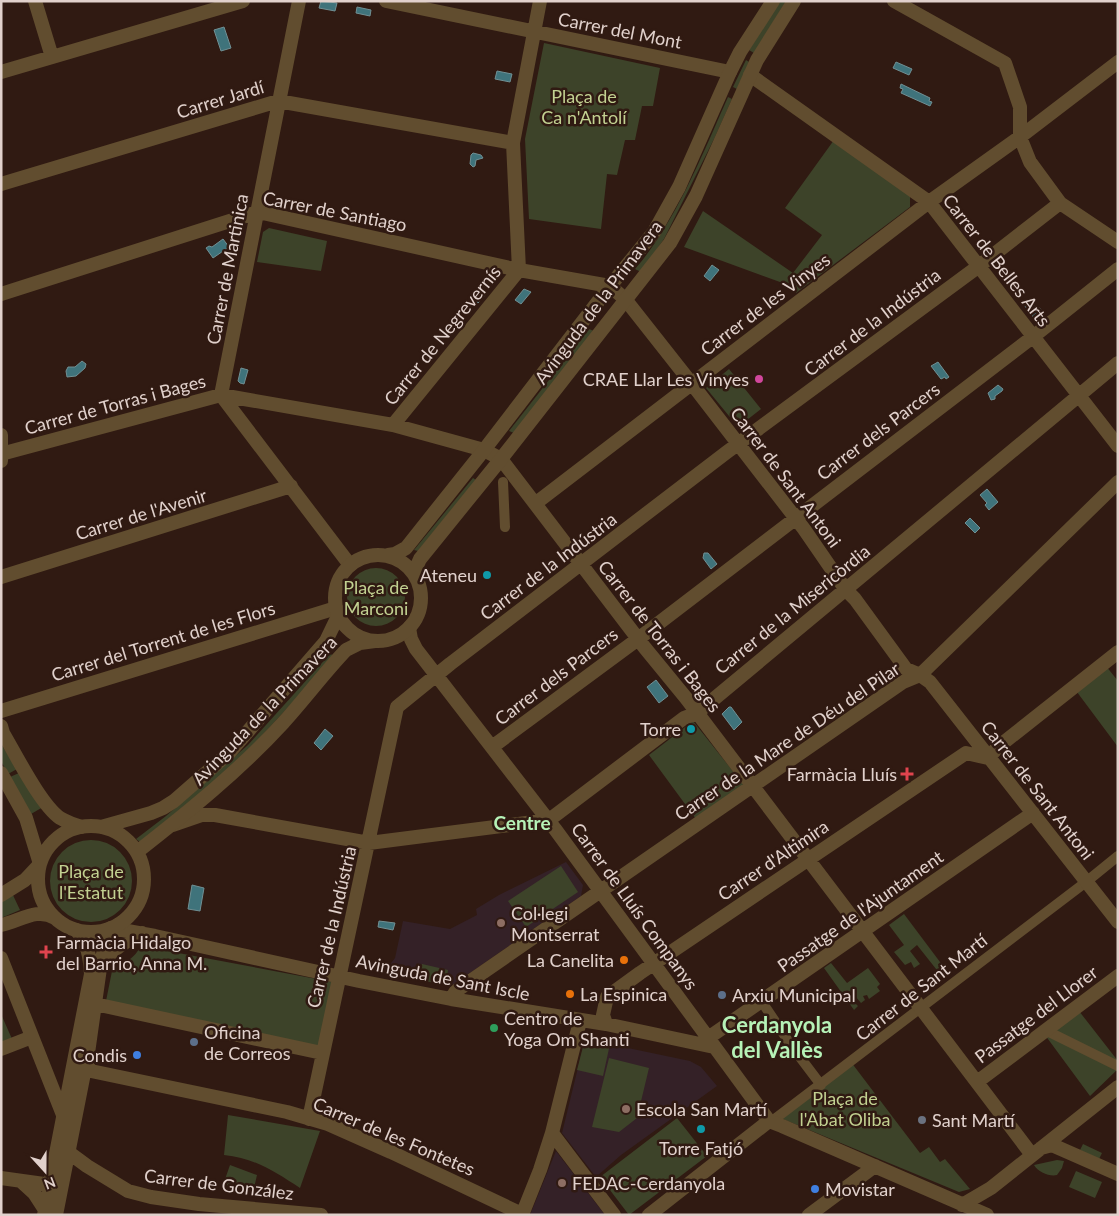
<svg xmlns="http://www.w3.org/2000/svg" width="1119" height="1216" viewBox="0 0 1119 1216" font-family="Lato,sans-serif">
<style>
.education{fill:#342127}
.green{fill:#3d4329}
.water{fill:#3f737b;stroke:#708f93}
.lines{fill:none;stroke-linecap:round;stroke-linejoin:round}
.pedestrian{stroke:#614d2f;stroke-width:10}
.minor{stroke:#614d2f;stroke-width:14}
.tertiary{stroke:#614d2f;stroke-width:14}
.hotel-dot{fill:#d1479c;stroke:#301a12;stroke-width:2}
.culture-dot{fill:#0f9aa8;stroke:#301a12;stroke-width:2}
.health-dot{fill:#e0444e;stroke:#301a12;stroke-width:2}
.education-dot{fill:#8d6e63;stroke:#301a12;stroke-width:2}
.food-dot{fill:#e8710a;stroke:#301a12;stroke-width:2}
.service-dot{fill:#5c6f8a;stroke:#301a12;stroke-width:2}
.leisure-dot{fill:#2e9e5b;stroke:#301a12;stroke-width:2}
.shop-dot{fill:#3f7fe0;stroke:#301a12;stroke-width:2}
.worship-dot{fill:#6b7280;stroke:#301a12;stroke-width:2}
.labels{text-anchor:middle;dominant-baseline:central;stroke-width:5;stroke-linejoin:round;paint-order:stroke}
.street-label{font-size:18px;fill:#e1d1cc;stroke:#301a12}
.park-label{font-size:18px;fill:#c2d191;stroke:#301a12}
.poi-label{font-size:18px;fill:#e1d1cc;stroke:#301a12;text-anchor:start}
.neighbourhood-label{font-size:19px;font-weight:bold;fill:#b6f2b7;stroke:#301a12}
.district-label{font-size:22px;font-weight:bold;fill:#b6f2b7;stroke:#301a12}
</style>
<rect width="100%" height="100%" fill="#301a12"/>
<!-- education -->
<path class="education" d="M566 862 583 885 581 896 451 986 384 972 395 958 403 921 450 929 477 915 476 909 499 895Z
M585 1039 690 1061 701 1067 717 1086 621 1155 596 1177 562 1133Z
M556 1151 605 1215H530Z"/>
<!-- green -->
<path class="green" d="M780 1H786L754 53 749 50Z
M544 43 660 68 653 106H642L635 140H625L617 175 607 174 601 229 529 219 525 139Z
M746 60 749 62 737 89 733 87Z
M728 97 732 99 715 137 664 239 641 272 635 269C676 222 703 153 728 97Z
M834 140 910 196V207L796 293 791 286 684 247 703 211 793 273 822 235 785 208Z
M269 228 327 241 321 271 257 262 263 232Z
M589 329 594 331 514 433 509 431Z
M729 369 761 409 738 427 706 388Z
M473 478 476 480 418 551 414 550Z
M347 597a29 29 0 1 1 58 0a29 29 0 1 1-58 0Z
M330 654 333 655 316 677 235 765 140 842 136 839 166 816 248 745Z
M1106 666 1118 681V747L1074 688Z
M693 721 744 785 696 819 649 755Z
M1 744 17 769 8 774 1 761Z
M19 773 43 807 31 814 10 777Z
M50 881a41 41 0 1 1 82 0a41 41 0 1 1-82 0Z
M561 866 578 892 526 927 508 901Z
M12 893 20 910 1 918V899Z
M904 914 949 974 944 979 917 945 910 951 920 964 914 968 911 962 905 965 894 952 904 945 889 925Z
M141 946 338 983 322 1053 105 1006 113 966C126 964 134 958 141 946Z
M831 963 847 983 868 968 880 984 877 987 880 991 869 999 867 995 863 996 865 1000 861 1003 855 996 852 1000 858 1006 854 1010 824 968Z
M422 964 448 970 446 985 414 979Z
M1079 1011 1118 1061V1069L1090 1096 1045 1035Z
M1 1014 16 1048 1 1053Z
M585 1039 610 1044 603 1076 577 1070Z
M609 1058 649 1068 637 1118 619 1132 592 1127Z
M851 1062 920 1153 929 1147 940 1162 945 1159 970 1189 959 1192 778 1117Z
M228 1115 320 1131 300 1188C275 1172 255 1158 224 1155Z
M677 1118 707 1156 629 1215 600 1177Z
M1083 1144 1102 1153 1099 1159 1080 1150Z
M1057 1160 1064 1161 1062 1168 1057 1175C1050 1177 1038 1172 1034 1165Z
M230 1165 257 1175 254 1188 223 1185Z
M1076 1171 1102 1182 1095 1198 1069 1187Z"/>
<!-- water -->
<path class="water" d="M321 1 337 3 335 11 319 8Z
M357 7 371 10 370 16 356 13Z
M224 27 231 48 221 51 214 30Z
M896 62 912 69 909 75 893 68Z
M497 71 512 74 510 82 495 79Z
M901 84 930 98 929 101 932 102 930 106 901 93 903 89 900 88Z
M473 153 481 155 483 158 476 160 475 166 473 167 470 164 471 155Z
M223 239 229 247 213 258 206 248 209 246 212 247Z
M712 265 719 270 710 281 704 276Z
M481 287 487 293 478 303 472 299Z
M524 289 531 292 521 304 515 300Z
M1032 302 1037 309 1040 308 1042 312 1034 318 1025 306Z
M82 361 86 364 85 368 76 376 67 377 66 371 68 367H75Z
M938 362 949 377 946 379 945 377 941 379 931 366Z
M241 368 248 370 244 384 240 383 238 381Z
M998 385 1003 389 1002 391 995 396V399L991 400 988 393Z
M987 489 998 502 989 510 985 505 987 503 980 495Z
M970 518 980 528 975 533 965 523Z
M704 553H708L717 564 711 569 703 558Z
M656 680 668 696 659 703 647 687Z
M729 707H731L742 722 734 730 722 714Z
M325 729 333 736 321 750 314 743Z
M192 885 204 888 200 911 188 909Z
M379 921 395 923 393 930 378 927Z"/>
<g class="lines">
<!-- pedestrian -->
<path class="pedestrian" d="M503 482 505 527
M762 1002 793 1048 821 1085
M1045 1030 1118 1066
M769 1121 776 1118 1086 882 1118 856"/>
<!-- minor -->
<path class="minor" d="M35 1 52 57
M299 1 221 395 350 565
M386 1 730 72
M894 1 1005 63 1020 107V137L1030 162 1060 203 1118 242
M1 72 243 1
M750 75 929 202 1118 446
M1 184 278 101 513 143
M1 294 258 212 519 270 610 286 625 299 692 384 804 529 846 590 855 599 906 669 920 675 930 682 1118 922
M393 425 519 270 513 143 540 1
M1 454 221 395 393 425 484 450 501 459 645 648 686 698 1032 1155
M536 503 929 202 1020 137 1118 62
M1 577 291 486
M409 628 411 639 416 649 555 829 769 1121 782 1126 987 1215
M1 711 336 608
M492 747 638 639 1034 336 1118 269
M173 825 202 815H215L369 843 549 820 684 718 697 713 1118 363
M1 958 63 1115
M103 964C111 949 127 941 142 933
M451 999 456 991 903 682 920 675 1118 482
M95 1004 322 1053
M606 1024 603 1015 607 997 640 973 966 753 988 758 998 747 1118 652
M708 1038 1033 813
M1 1049 32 1037
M86 1063 91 1071 287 1112 328 1124 391 1152 522 1214
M977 1082 1118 976
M309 1119 397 707 450 664 727 452 979 266 1060 203
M61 1129 67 1132 64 1149 87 1166 128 1191 151 1197 199 1204 321 1215
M552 1133 614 1215
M1041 1148 1052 1145 1118 1174
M1 1178 44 1184 54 1193
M22 1182 34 1193 45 1210
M962 1205 991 1188 1118 1087
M44 1215 91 974C90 958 88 942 76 930
M56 1215 88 1053 101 961 111 928 155 936 359 981 451 999 606 1024 714 1047
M522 1215 540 1170 552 1133 580 1021
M649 1215 769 1121
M809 1215 875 1166"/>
<!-- tertiary -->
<path class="tertiary" d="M1 435V461
M335 598a43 43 0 1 1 86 0a43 43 0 1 1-86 0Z
M388 555 395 554 406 548 484 450 610 286 654 232 679 187 730 72 740 52 773 1
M417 578 416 568 420 559 501 459 670 243 696 196 757 60 794 1
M1 726 3 733C16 755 41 805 60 818 67 822 75 825 82 827
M1 773 26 818 40 864
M38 879a53 53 0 1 1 106 0a53 53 0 1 1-106 0Z
M101 827 151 813 163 808 174 801 230 752 326 641 339 614
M137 852C188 812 239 771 283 723 305 699 324 673 346 650L360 643 375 641
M1 895 25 880 40 864
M1 925C20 921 37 907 55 918"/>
</g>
<!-- markers -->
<circle class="hotel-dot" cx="759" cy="379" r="5"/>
<g class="culture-dot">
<circle cx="487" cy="575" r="5"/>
<circle cx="691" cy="729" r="5"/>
<circle cx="701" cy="1129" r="5"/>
</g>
<g class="health-dot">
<path d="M904.5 766.5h5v5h5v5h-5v5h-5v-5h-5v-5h5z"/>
<path d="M43.5 944.5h5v5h5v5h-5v5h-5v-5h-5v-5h5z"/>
</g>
<g class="education-dot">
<circle cx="501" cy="923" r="5"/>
<circle cx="626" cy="1109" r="5"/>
<circle cx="562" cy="1183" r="5"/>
</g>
<g class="food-dot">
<circle cx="624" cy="960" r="5"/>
<circle cx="570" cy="994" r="5"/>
</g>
<g class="service-dot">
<circle cx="722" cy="995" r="5"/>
<circle cx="194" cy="1042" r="5"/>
</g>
<circle class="leisure-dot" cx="494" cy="1028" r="5"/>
<g class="shop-dot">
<circle cx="137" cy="1055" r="5"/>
<circle cx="815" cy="1189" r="5"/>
</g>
<circle class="worship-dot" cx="922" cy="1120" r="5"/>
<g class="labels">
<!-- street labels -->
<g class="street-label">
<text transform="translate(620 30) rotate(11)">Carrer del Mont</text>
<text transform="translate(220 99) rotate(-17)">Carrer Jardí</text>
<text transform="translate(335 211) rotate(11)">Carrer de Santiago</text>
<text transform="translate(997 260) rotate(52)">Carrer de Belles Arts</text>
<text transform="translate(227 269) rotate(-79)">Carrer de Martinica</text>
<text transform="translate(598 302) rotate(-53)">Avinguda de la Primavera</text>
<text transform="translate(765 304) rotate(-37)">Carrer de les Vinyes</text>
<text transform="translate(872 322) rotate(-37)">Carrer de la Indústria</text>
<text transform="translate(442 335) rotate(-51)">Carrer de Negrevernís</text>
<text transform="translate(115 404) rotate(-15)">Carrer de Torras i Bages</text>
<text transform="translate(878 431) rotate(-37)">Carrer dels Parcers</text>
<text transform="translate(786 477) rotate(53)">Carrer de Sant Antoni</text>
<text transform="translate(141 514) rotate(-17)">Carrer de l'Avenir</text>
<text transform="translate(548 566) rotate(-37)">Carrer de la Indústria</text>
<text transform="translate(792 609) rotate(-39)">Carrer de la Misericòrdia</text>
<text transform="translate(660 636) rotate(52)">Carrer de Torras i Bages</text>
<text transform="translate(163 641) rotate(-17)">Carrer del Torrent de les Flors</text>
<text transform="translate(556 676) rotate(-37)">Carrer dels Parcers</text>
<text transform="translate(264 710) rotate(-46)">Avinguda de la Primavera</text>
<text transform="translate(787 741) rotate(-34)">Carrer de la Mare de Déu del Pilar</text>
<text transform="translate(1038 790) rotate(52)">Carrer de Sant Antoni</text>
<text transform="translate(773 860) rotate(-34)">Carrer d'Altimira</text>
<text transform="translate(635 906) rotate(54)">Carrer de Lluís Companys</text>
<text transform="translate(860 911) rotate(-35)">Passatge de l'Ajuntament</text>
<text transform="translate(331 927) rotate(-77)">Carrer de la Indústria</text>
<text transform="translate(443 977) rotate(11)">Avinguda de Sant Iscle</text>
<text transform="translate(921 987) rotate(-38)">Carrer de Sant Martí</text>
<text transform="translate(1036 1014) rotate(-37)">Passatge del Llorer</text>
<text transform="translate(394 1136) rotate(23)">Carrer de les Fontetes</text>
<text transform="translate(219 1184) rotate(7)">Carrer de González</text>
</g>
<!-- park labels -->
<g class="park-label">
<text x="584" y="96">Plaça de<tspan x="584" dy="21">Ca n'Antolí</tspan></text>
<text x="376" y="587">Plaça de<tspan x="376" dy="21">Marconi</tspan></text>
<text x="91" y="871">Plaça de<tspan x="91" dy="21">l'Estatut</tspan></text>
<text x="845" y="1098">Plaça de<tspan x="845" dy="21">l'Abat Oliba</tspan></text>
</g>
<!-- poi labels -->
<g class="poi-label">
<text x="749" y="379" text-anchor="end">CRAE Llar Les Vinyes</text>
<text x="477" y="575" text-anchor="end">Ateneu</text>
<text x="681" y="729" text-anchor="end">Torre</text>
<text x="897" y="774" text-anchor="end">Farmàcia Lluís</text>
<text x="511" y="913">Col·legi<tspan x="511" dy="21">Montserrat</tspan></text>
<text x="56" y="942">Farmàcia Hidalgo<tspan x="56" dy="21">del Barrio, Anna M.</tspan></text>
<text x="614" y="960" text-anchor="end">La Canelita</text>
<text x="580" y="994">La Espinica</text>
<text x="732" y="995">Arxiu Municipal</text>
<text x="504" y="1018">Centro de<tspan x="504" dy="21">Yoga Om Shanti</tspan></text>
<text x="204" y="1032">Oficina<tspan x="204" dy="21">de Correos</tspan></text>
<text x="127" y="1055" text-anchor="end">Condis</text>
<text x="636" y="1109">Escola San Martí</text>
<text x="932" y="1120">Sant Martí</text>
<text x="701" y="1148" text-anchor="middle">Torre Fatjó</text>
<text x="572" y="1183">FEDAC-Cerdanyola</text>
<text x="825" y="1189">Movistar</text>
</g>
<!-- neighbourhood labels -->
<g class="neighbourhood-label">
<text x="522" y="822">Centre</text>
</g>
<!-- district labels -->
<g class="district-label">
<text x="777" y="1024">Cerdanyola<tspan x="777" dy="25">del Vallès</tspan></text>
</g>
</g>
<!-- border -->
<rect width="1119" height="1216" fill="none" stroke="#e1d1cc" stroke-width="5"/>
<!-- north arrow -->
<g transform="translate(45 1171) rotate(159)" stroke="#301a12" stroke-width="4" paint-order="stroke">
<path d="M0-4L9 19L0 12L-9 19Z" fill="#e1d1cc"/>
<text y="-8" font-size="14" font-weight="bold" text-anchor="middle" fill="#e1d1cc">N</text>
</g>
</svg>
